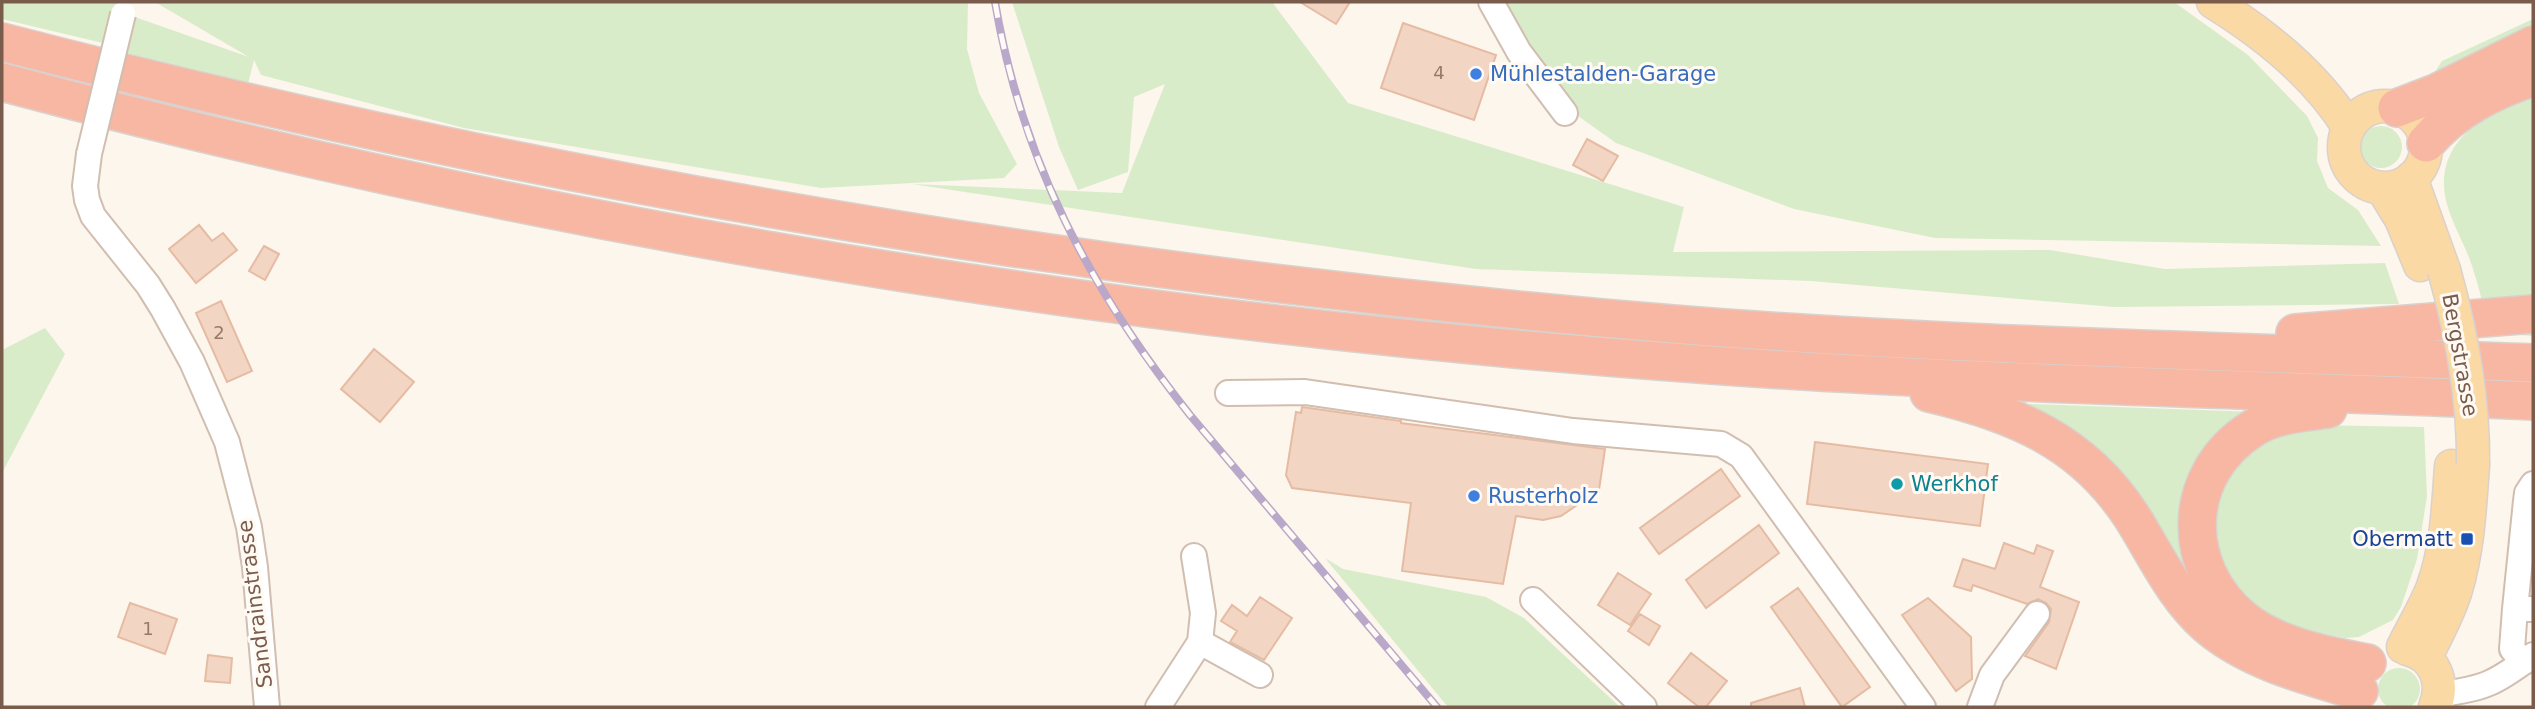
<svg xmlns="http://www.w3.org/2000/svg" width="2535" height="709" viewBox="0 0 2535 709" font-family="'DejaVu Sans',sans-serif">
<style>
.green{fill:#d8ecc9}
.building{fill:#f3d5c3;stroke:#e6bba3;stroke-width:2}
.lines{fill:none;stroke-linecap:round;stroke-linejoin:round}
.minor-casing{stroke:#d1beb0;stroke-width:28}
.major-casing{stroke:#dad1cd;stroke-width:35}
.highway-casing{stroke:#dad1cd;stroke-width:40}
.minor{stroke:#fff;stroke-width:24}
.major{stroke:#fbd9a5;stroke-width:32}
.highway{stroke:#f7b7a3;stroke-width:37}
.rail-casing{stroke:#b9a8c9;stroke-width:8}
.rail{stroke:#fffaf3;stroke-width:5;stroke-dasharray:16;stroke-linecap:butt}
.minor-bridge-casing{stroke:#d1beb0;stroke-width:28;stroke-linecap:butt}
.major-bridge-casing{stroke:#dad1cd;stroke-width:35;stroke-linecap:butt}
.minor-bridge{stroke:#fff;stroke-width:24}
.major-bridge{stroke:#fbd9a5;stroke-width:32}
.shop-dot{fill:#3f7fe0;stroke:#fffaf3;stroke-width:2.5}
.culture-dot{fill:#0f9aa8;stroke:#fffaf3;stroke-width:2.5}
.transit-dot{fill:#1a4fb4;stroke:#fffaf3;stroke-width:2.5}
.labels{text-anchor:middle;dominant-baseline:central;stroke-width:6;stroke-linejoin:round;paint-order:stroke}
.number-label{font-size:18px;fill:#987a6a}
.shop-label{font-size:21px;fill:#366cbe;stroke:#fffaf3;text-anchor:start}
.street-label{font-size:21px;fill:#7a5c4d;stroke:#fffaf3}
.culture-label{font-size:21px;fill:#0d838f;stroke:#fffaf3;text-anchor:start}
.transit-label{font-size:21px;fill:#164399;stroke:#fffaf3;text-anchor:end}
</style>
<rect width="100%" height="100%" fill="#fdf6ec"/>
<!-- green -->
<path class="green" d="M2 2H119L107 44 2 19Z
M155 2H968L967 49 979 93 1017 164 1004 178 821 188 464 128 261 75 254 60 248 84 122 52 132 16 249 57Z
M1012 2H1272L1348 103 1684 207 1673 252 2050 250 2165 269 2385 263 2399 304 2114 307 1811 281 1476 269 912 184 1122 193 1165 84 1134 97 1128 172 1078 190 1059 147Z
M1499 2H2174L2248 55 2307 116 2318 138 2317 161 2328 188 2358 210 2381 246 1935 238 1794 209 1616 143 1571 111Z
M2533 19V29L2431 78 2442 61Z
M2533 93V336L2491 333C2483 308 2478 280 2468 255 2459 233 2444 208 2444 184 2444 132 2494 112 2533 93Z
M2360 147a21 21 0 1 1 42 0a21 21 0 1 1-42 0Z
M45 328 65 354 2 473V350Z
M2030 404 2257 412 2308 425 2424 427 2427 496 2417 559 2401 607 2393 620 2359 637 2345 638 2281 625 2231 631 2026 405Z
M1325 558 1343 569 1486 597 1524 618 1620 707H1448Z
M2378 689a21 21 0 1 1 42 0a21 21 0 1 1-42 0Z"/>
<!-- building -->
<path class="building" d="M1300 2H1350L1336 24Z
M1403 23 1496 55 1474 120 1381 88Z
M1587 139 1618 156 1603 181 1573 165Z
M199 225 212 241 223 233 237 250 196 283 169 249Z
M264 246 279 254 265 280 249 271Z
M221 301 252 371 227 382 196 313Z
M374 349 414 382 380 422 341 389Z
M1302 407 1401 421V423L1605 449 1599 490 1561 516 1543 520 1516 516 1503 584 1402 571 1411 503 1292 488 1286 475 1296 412 1301 413Z
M1815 442 1988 464 1980 526 1807 504Z
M1721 469 1740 496 1659 554 1640 528Z
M1759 525 1779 553 1706 608 1686 580Z
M2004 543 2034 554 2037 545 2053 551 2040 587 2079 602 2056 669 2025 656 2049 622 2051 609 2046 603 2038 599 2027 604 1973 585 1971 591 1954 586 1963 559 1995 569Z
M1618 573 1651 594 1630 625 1598 605Z
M1798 588 1870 687 1842 707 1771 607Z
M1260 597 1292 618 1264 660 1230 642 1237 631 1221 621 1232 605 1247 616Z
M1928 598 1971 637 1972 679 1956 691 1902 615Z
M130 603 177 619 165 654 118 637Z
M1640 614 1660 626 1649 645 1628 631Z
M1691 653 1727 681 1706 707H1699L1668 683Z
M208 655 232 658 230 683 205 681Z
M1800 688 1805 707H1751V703Z"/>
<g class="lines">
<!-- minor casing -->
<g class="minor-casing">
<path id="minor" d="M1491 2 1519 52 1565 113
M89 154 85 186 87 200 93 216 148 285 163 309 192 362 227 442 249 527 255 567 267 707
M1228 393 1305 392 1573 431 1721 444 1741 456 1923 707
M1533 600 1644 707
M2515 609 2526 501 2527 493 2533 484
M1200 642 1260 675
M2524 662 2512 649 2515 609H2533
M2440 694C2485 689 2497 682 2533 655
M1158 707 1200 642 1203 613 1194 556
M1980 707 1992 675 2037 614"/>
</g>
<!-- major casing -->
<g class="major-casing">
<path id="major" d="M2213 2C2265 34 2316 75 2349 128
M2344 147a41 41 0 1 1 82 0a41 41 0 1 1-82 0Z
M2411 178 2444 270
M2382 188 2401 219 2420 265
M2403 647C2412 628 2424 609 2432 589 2447 549 2448 507 2451 466
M2407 649C2435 656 2445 682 2435 707
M2426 657C2436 636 2448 615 2455 593 2468 551 2470 508 2473 465"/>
</g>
<!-- highway casing -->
<g class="highway-casing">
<path id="highway" d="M2 42C553 185 1105 277 1673 324 1959 347 2247 351 2533 363
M2 82C560 231 1135 324 1711 365 1985 385 2259 389 2533 401
M2397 108 2436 93 2533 45
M2426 143C2454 110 2492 91 2533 77
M2295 333 2533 314
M1929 393C2014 413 2083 441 2132 517 2156 555 2174 596 2208 626 2249 661 2308 676 2359 691
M2328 409C2302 413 2275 414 2252 429 2181 474 2180 567 2243 619 2276 646 2325 655 2367 663"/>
</g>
<!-- minor -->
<use href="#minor" class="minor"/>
<!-- major -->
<use href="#major" class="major"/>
<!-- highway -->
<use href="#highway" class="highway"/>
<!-- rail casing -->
<g class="rail-casing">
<path id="rail" d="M995 2C1022 162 1090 289 1190 415L1437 707"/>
</g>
<!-- rail -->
<use href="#rail" class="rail"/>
<!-- minor-bridge casing -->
<g class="minor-bridge-casing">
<path id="minor-bridge" d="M89 154 123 14"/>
</g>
<!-- major-bridge casing -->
<g class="major-bridge-casing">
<path id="major-bridge" d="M2444 270C2462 334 2474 398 2473 465"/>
</g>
<!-- minor-bridge -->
<use href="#minor-bridge" class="minor-bridge"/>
<!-- major-bridge -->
<use href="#major-bridge" class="major-bridge"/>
</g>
<!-- markers -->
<g class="shop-dot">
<circle cx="1476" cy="74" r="7"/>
<circle cx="1474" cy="496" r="7"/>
</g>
<circle class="culture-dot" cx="1897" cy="484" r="7"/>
<rect class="transit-dot" x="2460" y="532" width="14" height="14" rx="3.5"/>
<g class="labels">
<!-- number labels -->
<g class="number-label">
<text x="1439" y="72">4</text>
<text x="219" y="332">2</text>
<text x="148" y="628">1</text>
</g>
<!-- shop labels -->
<g class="shop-label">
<text x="1490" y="74">Mühlestalden-Garage</text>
<text x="1488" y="496">Rusterholz</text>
</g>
<!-- street labels -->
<g class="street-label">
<text transform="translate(2460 355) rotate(80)">Bergstrasse</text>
<text transform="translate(255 604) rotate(-97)">Sandrainstrasse</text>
</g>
<!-- culture labels -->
<g class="culture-label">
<text x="1911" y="484">Werkhof</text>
</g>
<!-- transit labels -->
<g class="transit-label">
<text x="2453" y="539">Obermatt</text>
</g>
</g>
<!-- border -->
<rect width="2535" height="709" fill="none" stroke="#7a5c4d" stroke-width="7"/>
</svg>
